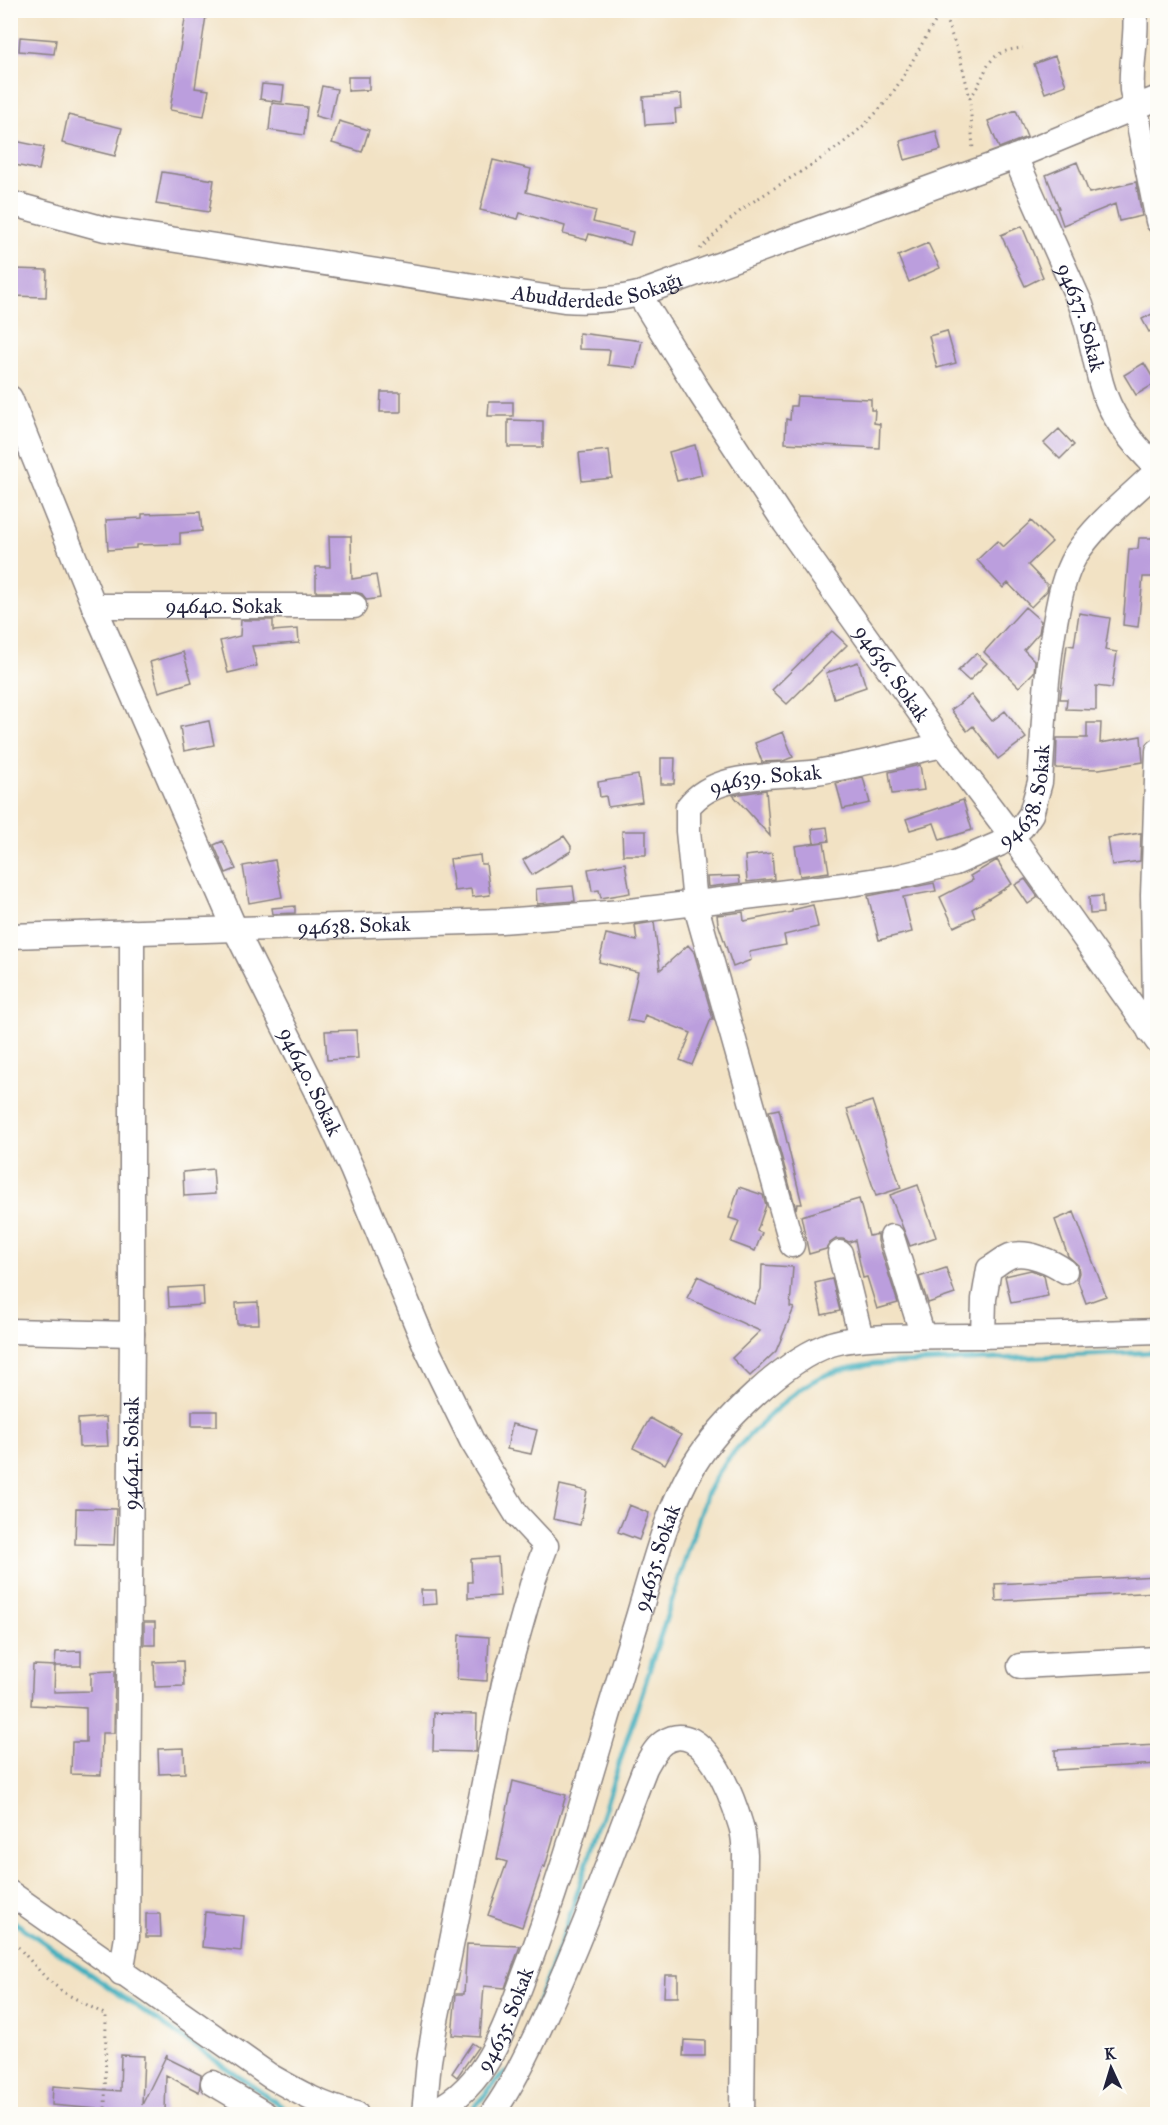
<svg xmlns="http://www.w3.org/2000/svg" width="1168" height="2125" viewBox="0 0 1168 2125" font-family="'IM FELL Great Primer',serif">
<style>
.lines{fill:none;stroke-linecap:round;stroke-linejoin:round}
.stream{stroke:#41afbe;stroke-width:5}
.building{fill:#bb9edd}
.minor-casing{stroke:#8a8280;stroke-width:27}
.path{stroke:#8a8280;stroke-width:3;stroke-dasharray:1.5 4.5;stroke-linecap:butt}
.minor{stroke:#fff;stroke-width:24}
.labels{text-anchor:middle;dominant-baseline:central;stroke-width:5;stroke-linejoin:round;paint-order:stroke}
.street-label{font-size:21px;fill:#22223b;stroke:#fdfcf7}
</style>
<rect width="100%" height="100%" fill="#fdfcf7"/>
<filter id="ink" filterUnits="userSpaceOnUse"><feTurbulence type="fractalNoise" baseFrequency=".0167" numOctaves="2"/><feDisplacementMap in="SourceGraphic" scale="12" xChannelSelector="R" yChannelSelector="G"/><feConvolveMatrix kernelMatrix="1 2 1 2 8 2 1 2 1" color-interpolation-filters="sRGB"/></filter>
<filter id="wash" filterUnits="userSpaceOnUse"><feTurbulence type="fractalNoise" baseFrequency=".008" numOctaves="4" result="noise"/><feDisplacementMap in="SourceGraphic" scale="24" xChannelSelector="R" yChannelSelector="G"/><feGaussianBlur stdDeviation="1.35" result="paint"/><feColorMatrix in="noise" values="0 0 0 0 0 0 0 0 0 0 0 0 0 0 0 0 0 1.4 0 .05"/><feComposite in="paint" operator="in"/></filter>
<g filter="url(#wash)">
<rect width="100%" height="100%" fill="#f2e2c4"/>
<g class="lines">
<!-- stream -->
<path class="stream" d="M10 1919 293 2114
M534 2013 565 1931 706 1495C713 1483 719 1470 728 1459 746 1437 792 1391 817 1379 835 1370 855 1367 875 1364L1158 1352
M468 2114 505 2072"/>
</g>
<g id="blocks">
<!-- building -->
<path class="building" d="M186 13 206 16 195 88 209 90 204 116 170 110Z
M20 37 56 40 54 54 19 51Z
M1055 56 1066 85 1045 93 1034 64Z
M348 77H369V90L348 91Z
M262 84 284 86 282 102 260 99Z
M322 86 337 89 330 120 315 116Z
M681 94 682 108 675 109 676 123 645 125 643 97Z
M272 103 307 107 304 135 269 130Z
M1016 110 1027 137 999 148 988 121Z
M68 115 122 128 115 156 62 143Z
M339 121 369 130 362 152 332 143Z
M936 131 941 150 905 160 900 141Z
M10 140 44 147 39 170 10 164Z
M493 160 531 169 526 192 596 211 593 222 633 232 630 245 589 234 587 240 563 234 565 226 520 213 518 219 480 210Z
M1077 162 1089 193 1136 182 1142 216 1119 221 1115 204 1063 225 1057 208H1059L1046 175Z
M162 172 214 180 209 212 156 204Z
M1022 226 1043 277 1025 286 1001 235Z
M928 243 940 268 909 282 898 256Z
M13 269 47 270 46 297 12 296Z
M1158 311V327L1149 332 1142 319Z
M947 331 956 363 937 368 929 336Z
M579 333 642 341 636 368 608 365 610 350 579 349Z
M1144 363 1156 383 1136 395 1124 375Z
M381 392H401V412H380Z
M797 396 871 399V410H875L874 423 880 424 879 448 785 443 786 419 790 420 791 406H796Z
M489 402H513V416H488Z
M508 420 543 421V447H508Z
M1059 429 1074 445 1060 459 1044 443Z
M695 445 702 475 677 481 669 452Z
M609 450 612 478 582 481 579 453Z
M200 512 202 531 180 533V544L136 545V548L108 550 106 520 142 518V514Z
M1031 521 1052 542 1028 565 1048 586 1047 591 1031 607 1008 583 1003 588 977 560 997 541 1003 547Z
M329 536H351L352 579 376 575 380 598 367 600 362 594 355 592H316V567H330Z
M1139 538H1158V577H1143L1138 627 1123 625 1129 549H1138Z
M1025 607 1041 621 1039 633 1024 650 1035 661 1034 672 1019 687 984 652Z
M1079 613 1110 618 1105 650 1117 652 1112 688 1096 686V710L1066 709 1067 699H1060L1067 645 1074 646Z
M241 620H273V631L298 629 299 643 252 646 257 666 228 673 220 641 240 636Z
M832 631 847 645 787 704 772 690Z
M183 652 192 682 159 692 150 662Z
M976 653 987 663 969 681 958 671Z
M858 662 866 687 834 698 826 673Z
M971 695 992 721 1005 711 1026 738 998 759 973 726 967 731 951 710Z
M209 721 214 745 184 751 180 727Z
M1087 723H1101L1100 743 1141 736 1143 762 1099 769 1056 768 1057 738H1087Z
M783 732 793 757 783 761 762 762 755 743Z
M661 758H675L674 784H661Z
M920 765 924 790 892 794 889 772Z
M638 775 642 802 608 807 606 796 600 797 598 782Z
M863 777 870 803 843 809 836 783Z
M766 790 770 836 733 795Z
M963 800 972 830 940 840 934 823 910 830 906 819Z
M827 827 829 841 814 843 812 829Z
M622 831H646V855H623Z
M1141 833 1140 861 1112 865 1108 838Z
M564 836 571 846V851L532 875 523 860Z
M223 841 236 869 226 873 214 845Z
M824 842 829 872 800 876 795 846Z
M772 853 774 879 747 882 745 856Z
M480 855 481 864H486L490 895 472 897 471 889 454 891 450 859Z
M275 860 282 897 249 903 243 866Z
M997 860 1012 884 972 909 975 917 954 927 940 897 973 880 970 876Z
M625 863 630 893 601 898 599 890 592 891 588 869Z
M739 876 740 883 708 887 707 877Z
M1025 879 1038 897 1028 904 1015 885Z
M934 883 936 891 903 897 912 932 879 940 868 896Z
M573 886 575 901 537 904 536 889Z
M1102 896 1103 913 1090 914 1089 897Z
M813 905 818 927 784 935 786 945 749 952 751 960 733 967 718 923 717 915 743 912 744 921 792 912V910Z
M295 906V913L273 914 272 908Z
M654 922 660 970 688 945 694 952 713 1019H711L692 1065 680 1060 691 1033 645 1015 643 1023 627 1020 638 972 599 962 606 934 637 941 635 925Z
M356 1030 358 1058 327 1060 325 1031Z
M872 1101 901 1188 876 1196 847 1109Z
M779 1109 802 1204H797L796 1209 769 1111Z
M213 1169 215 1194 184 1196 183 1172Z
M918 1185 936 1237 910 1246 890 1195Z
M739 1187 763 1195 766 1205 757 1231 762 1233 755 1251 731 1242 739 1221 729 1218Z
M859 1199 869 1236 878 1234V1241L898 1303 877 1309 867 1277 863 1278 855 1240 849 1242 843 1239H836L830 1243 826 1249 809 1254 801 1216Z
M1074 1212 1106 1296 1086 1303 1077 1279 1079 1273 1078 1265 1068 1256 1055 1220Z
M762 1265 793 1267 790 1307 794 1308 776 1351 750 1376 732 1358 760 1331 687 1298 698 1276 754 1304 761 1289Z
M946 1268 955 1294 928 1303 919 1277Z
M1031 1270 1044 1275 1048 1296 1011 1303 1005 1276Z
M832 1279 840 1311 822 1315 815 1283Z
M203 1286 204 1305 169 1307 168 1288Z
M258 1302 259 1324H237L236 1303Z
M192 1411H217V1426H192Z
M106 1417 108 1446 79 1447 78 1419Z
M650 1418 681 1435 665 1464 633 1448Z
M512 1424 537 1430 531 1454 507 1449Z
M560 1485 587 1491 580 1525 553 1519Z
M629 1505 649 1513 639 1540 618 1532Z
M76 1508 116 1509 114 1545 75 1544Z
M498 1557 500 1596 468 1598V1582H472L471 1559Z
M1158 1576V1592L996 1601 995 1584Z
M421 1590H436L437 1604 422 1605Z
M144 1622H155V1645H144Z
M459 1635 489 1637 487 1681 457 1679Z
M81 1651V1666H55L56 1652Z
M183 1661 184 1686 155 1687 154 1662Z
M33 1665 55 1666 54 1692 91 1691V1672L115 1671 114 1733H102L101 1775 71 1774 72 1742H86V1708L31 1705Z
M434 1713 477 1714 476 1752 433 1751Z
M1158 1745V1764L1056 1770 1055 1750Z
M184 1748 185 1773 159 1774 158 1749Z
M513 1781 566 1795 545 1867 543 1866 522 1927 488 1915 507 1862 497 1859Z
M205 1912 244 1916 241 1951 202 1947Z
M146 1914H160L161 1937H146Z
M467 1944 520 1946 505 1988 484 1986 480 2037 452 2035 456 1994H464Z
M665 1975H678V1997H664Z
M684 2040 705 2041V2056H683Z
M472 2043 478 2047 457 2077 452 2073Z
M167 2054V2058L201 2075 199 2092 166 2075 165 2113 118 2115 119 2111 52 2105 53 2086 120 2091 121 2055 144 2056 142 2105Z"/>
</g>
</g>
<g filter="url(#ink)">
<use href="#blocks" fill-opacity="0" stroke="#8a8280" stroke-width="1.5"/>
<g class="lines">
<!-- minor casing -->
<g class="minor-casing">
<g id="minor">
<path d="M1135 10C1138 37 1130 63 1132 90L1158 221"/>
<path id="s1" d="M1015 157 1081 305C1090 331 1094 357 1101 383 1110 417 1132 444 1158 468"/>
<path id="s2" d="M10 203 105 229 564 300C591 302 613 300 639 294L1015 157 1158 98"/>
<path id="s3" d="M639 294 698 390 785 523 943 745 1012 836 1158 1042"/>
<path id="s4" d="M10 398 94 606 235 929 316 1091 352 1169 426 1347 472 1441 498 1484 517 1515 546 1546 534 1578 504 1684 435 2025 429 2061 424 2114"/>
<path id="s5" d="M94 606H354"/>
<path id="s6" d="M10 936 501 921 622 912 844 885 897 877 955 863 999 844 1022 827 1031 814 1040 782C1044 727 1045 672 1056 617 1060 596 1064 575 1075 556 1094 525 1131 496 1158 470"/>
<path d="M1150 1032 1155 1001 1153 895 1158 751"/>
<path d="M892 1237 923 1336"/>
<path id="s7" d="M792 1245 695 903 688 831V807C716 770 777 778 817 772 859 765 901 754 943 745"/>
<path d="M840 1253 861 1338"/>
<path d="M10 1331 132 1334"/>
<path d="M983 1336 984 1299 989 1269C996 1265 1003 1259 1010 1256 1026 1250 1053 1262 1065 1271"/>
<path d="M1020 1666 1158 1659"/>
<path d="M10 1893 270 2076C298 2092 324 2107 356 2114"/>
<path id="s8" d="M121 1973 127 1937 132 1334V932"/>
<path d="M213 2083 265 2114"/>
<path id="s9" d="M426 2114C483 2094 503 2032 523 1979 568 1864 598 1744 635 1627 652 1572 665 1514 694 1465 719 1424 785 1359 831 1344 849 1338 868 1338 886 1337 917 1336 948 1336 979 1336 1038 1335 1098 1333 1158 1331"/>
<path d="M492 2114C514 2083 530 2048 546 2014 583 1934 613 1850 645 1768 650 1759 655 1748 664 1742 704 1716 733 1799 741 1826 744 1835 744 1845 745 1854L742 2114"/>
</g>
</g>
<!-- path -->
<path class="path" d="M943 12 960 57 970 98 973 151
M970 98C990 72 982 51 1023 48
M700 249C716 234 733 215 751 203 793 175 840 152 875 114 904 84 919 44 943 10
M10 1938 46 1978 63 1992 106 2015 105 2114"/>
<!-- minor -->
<use href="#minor" class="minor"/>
</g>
</g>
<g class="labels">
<!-- street labels -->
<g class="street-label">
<text stroke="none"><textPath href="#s2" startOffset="597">Abudderdede Sokağı</textPath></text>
<text stroke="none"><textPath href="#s1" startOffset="174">94637. Sokak</textPath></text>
<text stroke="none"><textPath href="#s5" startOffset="130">94640. Sokak</textPath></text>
<text stroke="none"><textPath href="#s3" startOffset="456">94636. Sokak</textPath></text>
<text stroke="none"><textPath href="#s7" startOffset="537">94639. Sokak</textPath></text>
<text stroke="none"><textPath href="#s6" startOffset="1056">94638. Sokak</textPath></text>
<text stroke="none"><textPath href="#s6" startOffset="344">94638. Sokak</textPath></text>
<text stroke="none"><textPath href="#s4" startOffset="747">94640. Sokak</textPath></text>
<text stroke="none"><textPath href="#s8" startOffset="520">94641. Sokak</textPath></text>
<text stroke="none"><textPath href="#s9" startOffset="614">94635. Sokak</textPath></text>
<text stroke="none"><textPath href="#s9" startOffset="128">94635. Sokak</textPath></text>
</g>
</g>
<!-- margin -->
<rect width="1168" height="2125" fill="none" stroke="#fdfcf7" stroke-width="36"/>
<!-- north arrow -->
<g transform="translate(1111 2068) rotate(356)" stroke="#fdfcf7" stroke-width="4.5" paint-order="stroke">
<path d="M0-4.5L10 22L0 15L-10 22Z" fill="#22223b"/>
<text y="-9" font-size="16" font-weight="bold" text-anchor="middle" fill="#22223b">K</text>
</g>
</svg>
